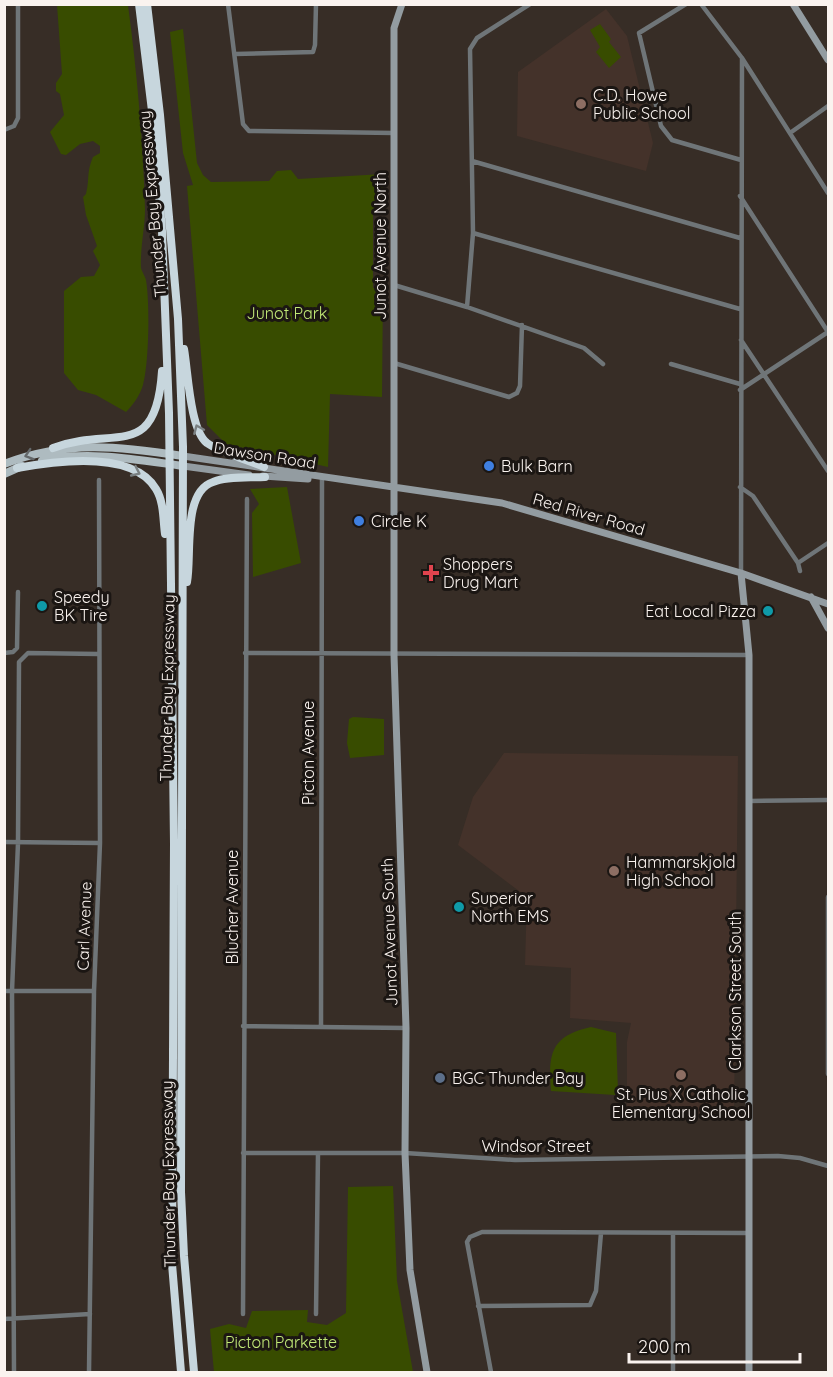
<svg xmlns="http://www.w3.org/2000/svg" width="833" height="1377" viewBox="0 0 833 1377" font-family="Quicksand,sans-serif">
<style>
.education{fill:#44322a}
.green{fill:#384c00}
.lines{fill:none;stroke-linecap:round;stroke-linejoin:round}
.street{stroke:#6f7578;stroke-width:4.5}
.secondary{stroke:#939ca1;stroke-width:7}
.primary{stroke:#aebbc0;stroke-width:8}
.highway{stroke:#c7d6dd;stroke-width:8}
.oneway{stroke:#7a8082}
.oneway2{stroke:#64686a}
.education-dot{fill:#8d6e63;stroke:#1b1613;stroke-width:2}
.shop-dot{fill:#3f7fe0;stroke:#1b1613;stroke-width:2}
.health-dot{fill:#e0444e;stroke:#1b1613;stroke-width:2}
.culture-dot{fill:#0f9aa8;stroke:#1b1613;stroke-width:2}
.service-dot{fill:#5c6f8a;stroke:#1b1613;stroke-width:2}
.labels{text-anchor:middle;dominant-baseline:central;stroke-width:6;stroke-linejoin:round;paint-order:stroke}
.poi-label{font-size:16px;fill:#faf3ef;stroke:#1b1613;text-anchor:start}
.street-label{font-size:16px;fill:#faf3ef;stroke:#1b1613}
.park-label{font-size:16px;fill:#c2ea77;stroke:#1b1613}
</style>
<rect width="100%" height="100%" fill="#372d26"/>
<!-- education -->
<path class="education" d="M606 9 627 36 653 143 646 171 517 136 518 72Z
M504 753 738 756 734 1117 627 1108V1042L631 1023 570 1018 571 968 525 965 527 897 458 845 473 797Z"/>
<!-- green -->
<path class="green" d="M57 5H128C137 72 143 140 145 209 145 228 140 248 141 268 142 272 145 276 146 280 150 303 149 363 143 385 140 395 134 404 126 412L96 395 78 390 64 373V291L81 277 94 276 100 265 93 251 97 246 86 215 83 197 86 194C90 179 86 174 93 157L100 153V146L93 141 80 144 66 155 61 154 50 132 64 115 60 94 56 91V83L62 74Z
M600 24 611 39 609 42 621 57 609 68 596 52 600 47 590 30Z
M183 29 197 163 203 175 211 182 269 181 277 171 291 170 298 179 383 174V213L373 214V288H383L382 397 330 394 328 467 226 444 207 425 187 186 193 185 183 153 170 32Z
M287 487 301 563 253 577 252 513 259 504 250 489Z
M353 717 384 719V755L350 758 347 743 349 719Z
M591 1027 616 1033 618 1091 615 1095 551 1091C548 1053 551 1036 591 1027Z
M393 1186 397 1281 413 1372H214L210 1329 229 1324 246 1328 252 1311 308 1310 307 1322 327 1325 346 1313 348 1187Z"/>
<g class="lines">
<!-- street -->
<path class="street" d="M228 4 243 124 249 131 394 133
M686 4 639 33 661 126 672 140 741 160
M701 4 742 58 828 193
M235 54 313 52 315 45 316 4
M4 130 14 126 18 118V4
M790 133 828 106
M472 161 740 238
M740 196 828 332
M473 233 740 309
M394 285 467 307 584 348 603 364
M467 307 473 233 470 49 477 38 530 4
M741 340 828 471
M394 363 509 397 517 393 520 386 522 325
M671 364 740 384
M740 390 828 332
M740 487 753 496 798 563 800 571
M798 563 828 543
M741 573 742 58
M4 653 13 652 17 648 18 592
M245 653 749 655
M749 801 828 800
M4 842 100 843
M828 897V1074
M4 991H94
M243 1026 406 1028
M321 1026 322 479
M243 1153H405L515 1160 778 1156 800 1158 828 1166
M478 1306 590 1305 596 1291 601 1233
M243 1314 247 499
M316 1314 318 1153
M4 1319 90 1314
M14 1372 12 991 18 843 19 662 28 653 98 654
M89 1372 94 991 100 843 99 480
M491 1372 467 1242 470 1237 482 1232 748 1233
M673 1372V1233"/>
<!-- secondary -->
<path class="secondary" d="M402 4 394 28V655L406 1028 405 1153 410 1270 427 1372
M793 4 828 60
M183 456 502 503 741 573 828 604
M183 466 249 475
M263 476 308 479
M741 573 749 655V1372
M811 597 828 628"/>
<!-- primary -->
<path class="primary" d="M42 461C87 450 138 460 183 466
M4 464C66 440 119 446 183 456
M4 474 22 466"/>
<!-- highway -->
<path class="highway" d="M139 4 153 119 162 231 169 413 174 844 172 1264 181 1372
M147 4 160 115 178 319 183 447 181 1192 184 1256 194 1372
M184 349C188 372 190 430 207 443 223 454 247 459 264 467
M53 448C114 425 156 463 162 371
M17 468C55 461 133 450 156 489 164 502 163 519 165 534
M187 582C192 555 182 492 213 482 228 476 249 478 265 477"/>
</g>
<!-- one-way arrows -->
<defs><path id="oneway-chevron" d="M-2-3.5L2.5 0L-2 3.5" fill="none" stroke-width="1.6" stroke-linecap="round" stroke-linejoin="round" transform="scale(1.5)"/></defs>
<g class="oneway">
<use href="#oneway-chevron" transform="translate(198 429) rotate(-113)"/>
<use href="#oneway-chevron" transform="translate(136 472) rotate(25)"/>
</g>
<use class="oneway2" href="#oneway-chevron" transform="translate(29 455) rotate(162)"/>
<!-- markers -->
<g class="education-dot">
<circle cx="581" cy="104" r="6"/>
<circle cx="614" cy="871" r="6"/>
<circle cx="681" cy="1075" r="6"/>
</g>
<g class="shop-dot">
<circle cx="489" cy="466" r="6"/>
<circle cx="359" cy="521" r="6"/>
</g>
<path class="health-dot" d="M428 564h6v6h6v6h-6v6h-6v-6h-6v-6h6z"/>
<g class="culture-dot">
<circle cx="42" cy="606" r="6"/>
<circle cx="768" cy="611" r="6"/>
<circle cx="459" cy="907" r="6"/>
</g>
<circle class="service-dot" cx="440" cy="1078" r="6"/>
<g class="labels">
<!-- poi labels -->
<g class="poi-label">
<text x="593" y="95">C.D. Howe<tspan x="593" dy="18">Public School</tspan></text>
<text x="501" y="466">Bulk Barn</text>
<text x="371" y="521">Circle K</text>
<text x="443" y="564">Shoppers<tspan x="443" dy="18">Drug Mart</tspan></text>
<text x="54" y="597">Speedy<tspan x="54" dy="18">BK Tire</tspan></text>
<text x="756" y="611" text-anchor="end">Eat Local Pizza</text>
<text x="626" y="862">Hammarskjold<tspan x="626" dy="18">High School</tspan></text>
<text x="471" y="898">Superior<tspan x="471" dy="18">North EMS</tspan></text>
<text x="452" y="1078">BGC Thunder Bay</text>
<text x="681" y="1094" text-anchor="middle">St. Pius X Catholic<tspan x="681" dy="18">Elementary School</tspan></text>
</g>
<!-- street labels -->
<g class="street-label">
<text transform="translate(152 204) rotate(-95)">Thunder Bay Expressway</text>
<text transform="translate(380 246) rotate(-90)">Junot Avenue North</text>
<text transform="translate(265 455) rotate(9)">Dawson Road</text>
<text transform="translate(589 514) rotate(16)">Red River Road</text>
<text transform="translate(167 688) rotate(-89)">Thunder Bay Expressway</text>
<text transform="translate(308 753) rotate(-90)">Picton Avenue</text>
<text transform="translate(232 907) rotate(-90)">Blucher Avenue</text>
<text transform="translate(84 926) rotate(-88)">Carl Avenue</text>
<text transform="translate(389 932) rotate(-92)">Junot Avenue South</text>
<text transform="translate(735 991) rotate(-90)">Clarkson Street South</text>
<text x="536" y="1146">Windsor Street</text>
<text transform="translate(168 1174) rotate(-91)">Thunder Bay Expressway</text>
</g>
<!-- park labels -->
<g class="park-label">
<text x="287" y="313">Junot Park</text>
<text x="281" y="1342">Picton Parkette</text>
</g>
</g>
<!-- border -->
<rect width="833" height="1377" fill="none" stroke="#faf3ef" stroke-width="12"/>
<!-- scale -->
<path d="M629 1353v9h171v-9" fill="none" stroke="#faf3ef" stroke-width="3"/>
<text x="638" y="1353" font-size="18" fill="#faf3ef" stroke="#1b1613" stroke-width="4.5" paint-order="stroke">200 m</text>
</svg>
